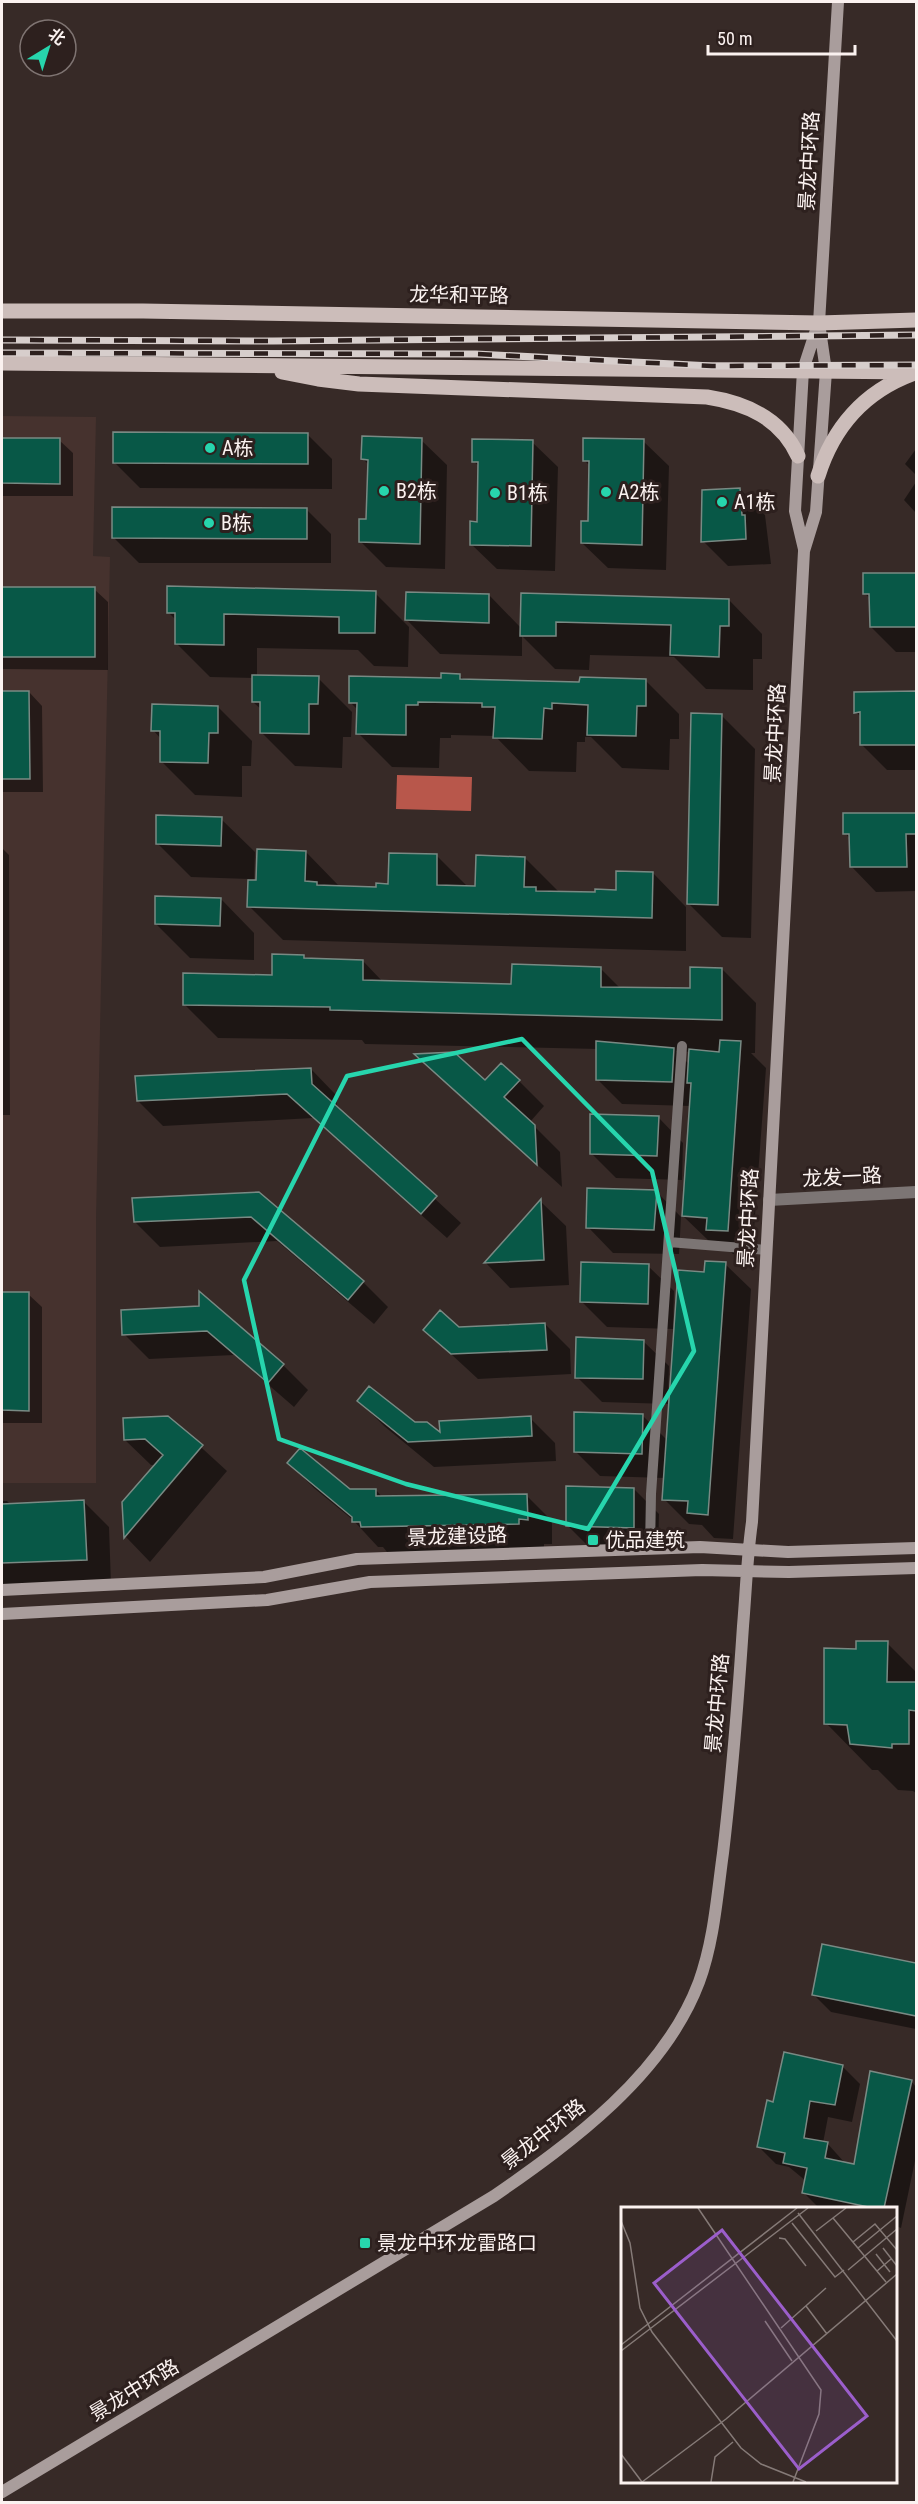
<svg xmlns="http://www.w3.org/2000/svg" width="918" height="2504" viewBox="0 0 918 2504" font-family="'Roboto Condensed','Noto Sans SC',sans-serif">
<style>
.built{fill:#46322e}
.water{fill:#b8574b}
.shadow{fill:#0007;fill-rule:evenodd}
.building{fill:#085847;stroke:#798a84;stroke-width:1.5}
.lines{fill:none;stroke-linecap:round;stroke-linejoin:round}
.lane{stroke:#7c7574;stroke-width:10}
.street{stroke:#7c7574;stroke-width:12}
.secondary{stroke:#a99d9c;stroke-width:12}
.primary{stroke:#ccbdba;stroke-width:15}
.rail-casing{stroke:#d7cecc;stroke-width:7}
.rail{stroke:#2d201e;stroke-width:4.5;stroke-dasharray:14;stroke-linecap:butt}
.marked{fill:none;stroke:#27d5ad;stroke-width:4.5;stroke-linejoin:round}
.poi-dot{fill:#27d5ad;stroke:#2d201e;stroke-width:2}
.labels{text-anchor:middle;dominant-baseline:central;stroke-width:6;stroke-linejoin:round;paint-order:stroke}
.street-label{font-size:20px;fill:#fbf2f0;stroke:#2d201e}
.poi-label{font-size:20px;fill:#fbf2f0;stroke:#2d201e;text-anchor:start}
.inset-road{fill:none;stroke:#857a77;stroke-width:1.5}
.view{fill:#9b5ecb;fill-opacity:0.15;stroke:#9b5ecb;stroke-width:3}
.inset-edge{fill:none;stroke:#fbf2f0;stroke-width:3}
</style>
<rect width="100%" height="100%" fill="#372a27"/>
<!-- built -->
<path class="built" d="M2 416 96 417 93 556 110 557 96 1219V1483H2Z"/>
<!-- water -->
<path class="water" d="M397 775 472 777 471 811 396 809Z"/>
<!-- shadow -->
<path class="shadow" d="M307 434 332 459V489L140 488 115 463Z
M2 440H59L73 453V496H2Z
M421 440 447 465 445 569 386 567 361 542 368 521 369 465 363 459Z
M643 441 669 466 666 570 608 568 582 543 589 522 590 466 584 460Z
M532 442 558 467 555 571 497 569 471 544 478 523 480 467 473 461Z
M916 449V475L905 464Z
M916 482V513L904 500Z
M740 489 765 515 771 564 728 566 703 541Z
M306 509 331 534V563H139L114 538Z
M865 575H916V652H896L871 627V599L865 594Z
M2 589H94L108 602V670L2 669Z
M375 593 409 627 408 667 374 666 358 650 257 648V676L318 678 352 712 351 737H343L342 768 295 766 261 732 262 710 253 702 254 678 210 677 176 643V620L168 612Z
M489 595 521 628 522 595 729 600 762 634V659H753V690L706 689 674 657 590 655 589 670 555 669 522 636V656L440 654 407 620Z
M459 675 464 680 581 684 645 680 679 714V739H670L669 770 622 768 591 737H585V742H577L576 772 529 771 495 736 451 735V738H440L439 768 392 767 358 733 359 711 350 702Z
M2 692H29L42 706 43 792H2Z
M855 693H916V770H887L862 745V718L856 712Z
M218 707 252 741 251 766H242V797L195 795 161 761V739L153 730Z
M721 715 755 749 751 938 722 937 688 903Z
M916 814V891L876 892 851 866 850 839 845 833 844 815Z
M221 819 255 852 254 882 306 852 339 886 378 888 389 885 437 856 468 887H477L525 858 559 892 596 894 617 891 653 873 686 907V951L283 940 249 906V879L191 877 157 843Z
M2 848 9 855 10 1115H2Z
M221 899 254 933V960L190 958 156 924Z
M304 956 307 960 363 961 383 982 513 986 601 969 621 989 691 990 722 969 756 1003 755 1053H751L766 1068 752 1256 733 1254 720 1242 709 1241 683 1216 691 1106 622 1104 597 1079 598 1049 365 1044 362 1040 218 1038 184 1004 274 976ZM676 1051 691 1052 690 1065Z
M418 1056 485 1082 519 1081 544 1106 530 1122 560 1152 562 1187Z
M311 1069 336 1095 337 1108 461 1223 447 1238 313 1118 163 1126 138 1101Z
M658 1117 683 1143 682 1180 616 1178 591 1153Z
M656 1191 681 1217 679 1254 613 1253 588 1227Z
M258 1193 363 1282 388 1307 374 1324 277 1241 160 1247 135 1222Z
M541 1202 566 1226 569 1285 510 1288 486 1263Z
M725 1264 751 1289 733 1539 714 1538 702 1525 689 1524 664 1499 665 1478 600 1476 575 1451 642 1415 668 1441 670 1404 602 1402 577 1377 643 1341 669 1366 668 1401H671L705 1274Z
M648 1266 674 1291 673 1329 607 1327 582 1302Z
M2 1294H28L42 1307V1423H2Z
M200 1294 283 1365 308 1390 294 1407 234 1355 149 1359 124 1334 201 1307Z
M545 1324 570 1349 571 1374 478 1379 425 1330Z
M359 1401 441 1435 530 1418 555 1443 556 1461 434 1467 384 1426Z
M168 1417 227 1471 150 1562 126 1537 124 1503 156 1465H151L125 1440Z
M289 1463 349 1491 376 1490 383 1498 526 1495 552 1521V1544H544V1549L387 1552 383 1547H378L353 1520 314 1488Z
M634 1489 659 1514 658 1552 592 1550 567 1525Z
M2 1501H7L11 1505 83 1501 109 1527 111 1584 2 1590Z
M887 1643 916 1672V1793L913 1791 898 1790 878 1770H872L826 1723 858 1650Z
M823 1946 916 1964V2029L831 2012 814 1995Z
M842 2066 860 2084 852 2122 828 2117 823 2143H827L845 2163 855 2165 911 2081 916 2087V2156L901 2228 896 2226V2208H819L803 2192 806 2181 789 2167 776 2164 758 2146 774 2103Z"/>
<!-- building -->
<path class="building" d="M113 432 308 433V464L113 463Z
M362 436 422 438 420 544 359 542V519H366L368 460 361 459Z
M2 438H60V484L2 483Z
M583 438 644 439 642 545 581 543V521H588L589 461H583Z
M472 439 533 440 531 546 470 545V521L477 522 478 462H472Z
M740 488 742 515H745L746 539 701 542 702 490Z
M112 507 307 508V539L112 538Z
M863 573H916V627H870L869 594H863Z
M167 586 376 591 375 633H339V617L224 614V645L175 644V613H167Z
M2 587H95V657H2Z
M406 592 489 594V623L405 620Z
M521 593 729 599V626H720L719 657 670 655 671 625 556 622V636H520Z
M441 673 460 674V679L579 682 580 677 646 679V706H637L636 736 587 735 588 705 552 703V709L544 708 542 739 493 738 495 707H482V703L418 702V705H406V735L356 734 357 703H349V676L441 678Z
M252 675 319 676 318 704H309V734L260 733V702H252Z
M2 691H29L30 779H2Z
M916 691V745H860V712L854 713V692Z
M152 704 218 706V733H209L208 763 160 762V731H151Z
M691 713 722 714 718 905 687 904Z
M843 813H916V834H906L907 867H850L849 834H843Z
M156 815 222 817 221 846 156 844Z
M257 849 306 851 305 881 317 882V885L376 887V883L388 884 389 853 437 854V885L475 886 476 855 525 857 524 887H536V891L595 892V889L616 890V871L653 872 652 918 247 907 248 880H256Z
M155 896 221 898 220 926 155 924Z
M272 954 304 955V958L363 960V980L511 984 512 964 601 967V987L690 988V967L722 968V1020L330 1010V1007L183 1005V973L272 975Z
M720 1040 741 1041 728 1231 706 1230 707 1218 682 1216 691 1083H687L689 1049 719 1052Z
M596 1041 674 1048 672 1082 596 1080Z
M454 1052 485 1080 501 1063 520 1080 504 1097 535 1125 537 1165 414 1054Z
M311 1068 312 1084 437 1196 421 1214 287 1094 137 1101 135 1076Z
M590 1114 659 1116 657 1156 590 1154Z
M587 1188 657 1190 654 1230 586 1228Z
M259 1192 364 1281 348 1300 251 1217 134 1222 132 1198Z
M541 1199 544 1260 484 1263 526 1216Z
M705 1261 726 1262 708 1515 687 1513 688 1501 662 1500 678 1270 704 1272Z
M581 1262 649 1264 648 1304 580 1302Z
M199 1291 284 1364 268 1383 207 1331 122 1335 121 1310 199 1306Z
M2 1292H29V1411L2 1410Z
M440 1310 459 1327 545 1323 547 1350 451 1354 423 1330Z
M576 1337 644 1340 643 1379 575 1378Z
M369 1386 415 1422H427L440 1432 439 1421 531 1416 532 1436 408 1442 357 1401Z
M574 1412 643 1414 642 1454 574 1452Z
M168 1416 203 1445 124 1538 122 1502 163 1455 145 1439 124 1440 123 1418Z
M300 1448 350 1489H376V1496L527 1494 528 1520 519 1519V1524L361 1527 360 1522H352V1517L287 1463Z
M566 1486 634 1488V1528L566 1526Z
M84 1500 87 1560 2 1563V1504Z
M856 1641H888L887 1682H916V1711L909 1710V1744H892V1748L850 1744 847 1725 824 1724V1648L856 1649Z
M822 1944 916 1963V2016L812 1995Z
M784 2052 843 2065 835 2105 810 2101 804 2138 828 2142 825 2158 854 2164 870 2071 912 2080 884 2208H873L802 2193 807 2168 783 2163 785 2153 757 2147 767 2100 773 2102Z"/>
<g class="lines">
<!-- lane -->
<path class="lane" d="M669 1242 766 1250
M650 1549 651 1494 682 1046"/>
<!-- street -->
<path class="street" d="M769 1200 916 1192"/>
<!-- secondary -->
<path class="secondary" d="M804 549 795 511 803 370 817 327
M2 1590 264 1577 357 1559 700 1547 788 1552 916 1548
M2 1614 267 1600 370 1582 702 1570 789 1572 916 1568
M2 2492 494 2196C572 2142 664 2075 699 1982 714 1941 717 1896 723 1853 732 1777 738 1701 743 1626 746 1591 747 1557 752 1522L804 551 816 512 826 371 819 323 838 2"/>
<!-- primary -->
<path class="primary" d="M2 311H143L819 323 916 320
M2 363 916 372
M282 372 318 379 359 384 707 397C746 403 781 418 798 456
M818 476C833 428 864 392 912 374"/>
<!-- rail casing -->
<g class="rail-casing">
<path id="rail" d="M2 340 273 341 916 335
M2 353 476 354 712 366 916 365"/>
</g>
<!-- rail -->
<use href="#rail" class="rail"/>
</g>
<!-- marked area -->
<path class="marked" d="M522 1039 652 1171 694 1351 588 1529 406 1484 279 1439 244 1280 347 1076Z"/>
<!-- markers -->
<g class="poi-dot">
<circle cx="210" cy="448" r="6"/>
<circle cx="384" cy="491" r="6"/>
<circle cx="606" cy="492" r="6"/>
<circle cx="495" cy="493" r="6"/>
<circle cx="722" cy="502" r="6"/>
<circle cx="209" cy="523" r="6"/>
<rect x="587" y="1534" width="12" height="12" rx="3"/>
<rect x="359" y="2237" width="12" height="12" rx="3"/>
</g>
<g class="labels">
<!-- street labels -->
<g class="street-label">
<text transform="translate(809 161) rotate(-87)">景龙中环路</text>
<text transform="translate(459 295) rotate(1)">龙华和平路</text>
<text transform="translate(775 733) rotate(-87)">景龙中环路</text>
<text transform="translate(842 1177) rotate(-3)">龙发一路</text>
<text transform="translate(748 1218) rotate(-87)">景龙中环路</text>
<text transform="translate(457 1536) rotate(-2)">景龙建设路</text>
<text transform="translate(717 1703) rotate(-85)">景龙中环路</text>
<text transform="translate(543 2134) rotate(-38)">景龙中环路</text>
<text transform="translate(134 2390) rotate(-31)">景龙中环路</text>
</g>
<!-- poi labels -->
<g class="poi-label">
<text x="222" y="448">A栋</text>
<text x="396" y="491">B2栋</text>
<text x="618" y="492">A2栋</text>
<text x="507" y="493">B1栋</text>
<text x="734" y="502">A1栋</text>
<text x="221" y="523">B栋</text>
<text x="605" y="1540">优品建筑</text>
<text x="377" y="2243">景龙中环龙雷路口</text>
</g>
</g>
<!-- overview -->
<g transform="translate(621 2207)">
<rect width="276" height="276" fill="#372a27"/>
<path class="inset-road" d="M77 1 200 183 198 207 172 275M177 6 276 134M212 11 265 75M0 14 9 36 19 101 31 125 120 241 140 257 185 275M171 16 214 70 223 63M195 24 225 1M158 31 164 32 185 59M232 35 254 17 276 43M237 41 276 9M262 41 276 59M255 47 269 65M227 63 276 22M256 64 270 52M185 99 206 127M144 114 171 154M160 121 205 81M0 138 176 1M0 144 187 1M0 247 21 275M21 275 105 212 276 67M90 275 94 250 112 235"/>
<path class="view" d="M101 23 246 209 178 262 33 76Z"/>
<rect width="276" height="276" class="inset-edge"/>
</g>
<!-- border -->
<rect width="918" height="2504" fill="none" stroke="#fbf2f0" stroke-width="6"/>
<!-- north arrow -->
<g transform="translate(48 48) rotate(38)"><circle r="28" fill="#2d201e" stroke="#7f7472" stroke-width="1.5"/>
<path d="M0-4.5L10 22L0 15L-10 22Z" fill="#27d5ad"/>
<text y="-9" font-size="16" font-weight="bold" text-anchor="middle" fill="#fbf2f0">北</text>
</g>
<!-- scale -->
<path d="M708 45v9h147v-9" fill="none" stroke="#fbf2f0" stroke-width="3"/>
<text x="717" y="45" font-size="18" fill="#fbf2f0" stroke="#2d201e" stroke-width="4.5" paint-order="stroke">50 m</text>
</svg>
